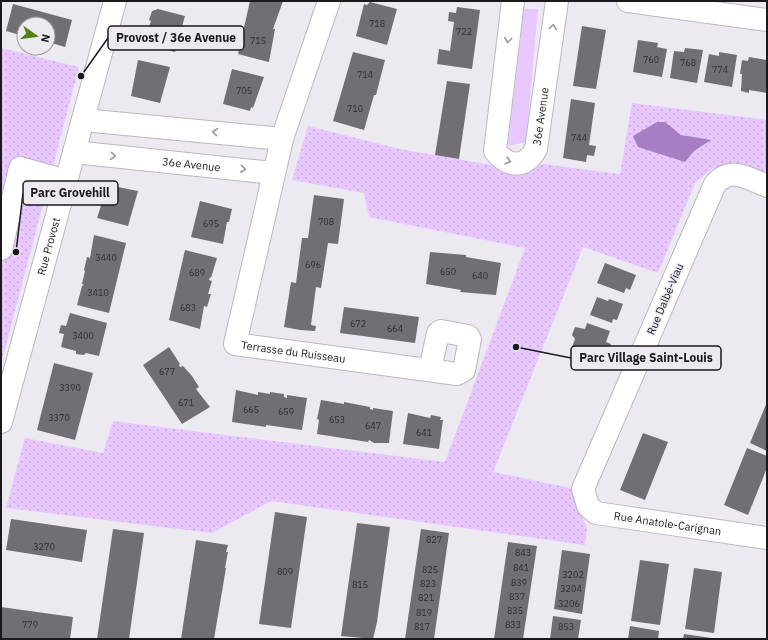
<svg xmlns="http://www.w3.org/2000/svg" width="768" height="640" viewBox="0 0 768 640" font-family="'IBM Plex Sans',sans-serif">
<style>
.grass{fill:#e8c7ff}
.park{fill:url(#park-dots)}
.water{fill:#a77ec1}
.building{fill:#726e75}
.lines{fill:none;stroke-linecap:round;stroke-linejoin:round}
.minor-casing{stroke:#bcb7bf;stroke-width:24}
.minor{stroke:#fff;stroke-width:22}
.oneway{stroke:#989899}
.labels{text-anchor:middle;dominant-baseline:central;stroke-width:3;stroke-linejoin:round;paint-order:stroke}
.number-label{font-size:9px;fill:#312e32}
.street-label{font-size:11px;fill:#1b191c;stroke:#ede9f1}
.leader{fill:none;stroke:#1b191c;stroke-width:1.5}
.callout-dot{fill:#1b191c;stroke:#ede9f1;stroke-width:1.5}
.callout{fill:#ede9f1;stroke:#1b191c;stroke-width:1.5}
.callout-label{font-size:12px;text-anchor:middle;font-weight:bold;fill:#1b191c}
</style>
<defs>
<pattern id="park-dots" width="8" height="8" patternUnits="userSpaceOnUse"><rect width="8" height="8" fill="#e8c7ff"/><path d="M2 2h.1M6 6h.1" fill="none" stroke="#c6aada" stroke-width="1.8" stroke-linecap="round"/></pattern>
</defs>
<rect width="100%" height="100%" fill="#ede9f1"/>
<!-- grass -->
<path class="grass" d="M524 9H538L526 142 508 146Z"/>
<!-- park -->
<path class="park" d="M1 48 79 67 1 364Z
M632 103 767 120V174L736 163 712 169 695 183 658 273 583 247 493 472 575 489 576 505 587 528 585 545 271 501 212 533 6 508 25 438 103 453 113 421 445 462 525 248 369 217 364 193 292 180 308 126 400 149 491 165 530 170 542 164 620 174Z"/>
<!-- water -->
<path class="water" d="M657 122H665L681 135 711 140 694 151 685 162 638 147 633 136Z"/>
<!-- building -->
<path class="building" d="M250 1H283L273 29H275L269 62 238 54Z
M370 2 397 9 387 45 356 36 364 4 367 5Z
M13 4 72 20 65 47 48 42V24H24V36L6 31Z
M457 7 480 10 472 69 437 64 439 49 450 51 454 22 448 21 449 12 456 13Z
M158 9 185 16 175 52 143 43 151 21 149 20 152 11Z
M582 26 606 30 596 89 573 86Z
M638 40 658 43 657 47 667 49 662 77 633 72Z
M685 48 703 50 697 83 670 78 674 51 684 52Z
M353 52 385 60 376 95H374L364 130 333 121Z
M719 52 737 55 732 87 704 82 709 54 719 56Z
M749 57 767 60V93L749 90V93L741 91 742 74H740L742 60 748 61Z
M138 60 170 67 160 103 131 96Z
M232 69 264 77 253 108 251 107 250 111 223 104Z
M447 81 470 84 459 159 435 155Z
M571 99 595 103 589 145 596 146 594 156 587 155 586 162 563 158Z
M113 186 138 191 128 226 97 218 107 187Z
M314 195 344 199 338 244 328 243 321 288 316 287 311 325 316 326 315 331 300 330 284 327 291 282 296 283 302 238H308Z
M200 201 232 209 229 222H227L223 244 191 237Z
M94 235 126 243 109 313 77 305 82 286 84 285 82 284 85 271 84 270 87 257 90 258Z
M185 250 217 258 211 278 210 277 209 280 212 281 208 294H211L207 307 204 306 200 329 169 320Z
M430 252 466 255V257L501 263 496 295 460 292 461 290 426 284Z
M605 263 636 275 630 290 626 288 624 293 597 283Z
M597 297 608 301 609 299 623 304 617 320 613 319 612 323 590 315Z
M344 307 419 317 415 343 340 333Z
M70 313 107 323 99 356 86 353 84 355 76 354V351L61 347 64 334 59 333 61 325 66 326Z
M587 323 610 331 606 342 611 344 607 354 605 353 603 360 582 352 584 346 577 349 572 347 575 339 572 335 575 327 585 329Z
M169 347 180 364 179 365 180 367 183 366 192 376 199 387 196 389 210 407 182 424 143 365Z
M54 363 93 373 75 440 37 430Z
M236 390 258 395V392L270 394V392L284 394V397L287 398V395L307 398 302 430 266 425V427L232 422Z
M321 400 344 404V402L370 407V409L373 410V408L393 411 389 443H374L369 440 368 442 317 434 319 420 317 419Z
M767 402V451L750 443Z
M408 413 430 418 431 415 441 417 440 420H443L439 449 403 444Z
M643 433 668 442 645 500 620 490Z
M747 448 767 456V468L748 515 724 505Z
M275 512 307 517 291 628 259 624Z
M11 519 87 530 82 562 6 550Z
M357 523 390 527 377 622 373 639 341 636Z
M113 529 144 533 129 639H97Z
M421 529 449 533 434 639H405Z
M196 540 228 545 226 552H228L225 568H226L214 639H181Z
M508 542 537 546 523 639H494Z
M562 550 590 554 582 614 554 609Z
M640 560 669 564 660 625 631 621Z
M694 568 722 572 714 633 685 629Z
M1 607 73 617 70 639H1Z
M553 616 581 620 578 639H550Z
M630 626 659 631 658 639H628Z
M684 634 711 638V639H683Z"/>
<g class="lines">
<!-- minor casing -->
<g class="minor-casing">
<g id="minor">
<path id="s1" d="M329 1 282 139 235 344 457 374 464 370 470 339 468 336 441 331 438 333 430 370"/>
<path id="s2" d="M513 1 495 151C508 167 525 169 536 149L557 1"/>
<path d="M628 1 767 20"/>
<path d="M83 120 282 139"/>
<path id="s3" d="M74 152 273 173"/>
<path id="s4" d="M767 186C747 178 732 166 715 184L583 489 588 506 596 513 767 538"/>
<path d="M1 249 20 168 67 181"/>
<path id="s5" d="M1 422 115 1"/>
</g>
</g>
<!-- minor -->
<use href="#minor" class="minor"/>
</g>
<!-- one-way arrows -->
<defs><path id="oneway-chevron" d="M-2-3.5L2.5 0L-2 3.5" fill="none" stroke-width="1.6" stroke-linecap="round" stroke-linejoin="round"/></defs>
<g class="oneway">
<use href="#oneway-chevron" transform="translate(553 27) rotate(-82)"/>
<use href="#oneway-chevron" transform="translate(508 40) rotate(97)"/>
<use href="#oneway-chevron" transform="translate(215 132) rotate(-174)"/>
<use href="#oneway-chevron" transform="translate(113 156) rotate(6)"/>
<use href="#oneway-chevron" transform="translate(508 161) rotate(16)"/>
<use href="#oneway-chevron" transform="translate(243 169) rotate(6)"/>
</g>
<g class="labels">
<!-- number labels -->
<g class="number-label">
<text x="377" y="23">718</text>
<text x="464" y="31">722</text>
<text x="258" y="40">715</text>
<text x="651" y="59">760</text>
<text x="688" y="62">768</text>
<text x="720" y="69">774</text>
<text x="365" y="74">714</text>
<text x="244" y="90">705</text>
<text x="355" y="108">710</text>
<text x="579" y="137">744</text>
<text x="326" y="221">708</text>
<text x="211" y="223">695</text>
<text x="106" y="257">3440</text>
<text x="313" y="264">696</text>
<text x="448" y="271">650</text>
<text x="197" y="272">689</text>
<text x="480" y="275">640</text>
<text x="98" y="292">3410</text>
<text x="188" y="307">683</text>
<text x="358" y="323">672</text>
<text x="395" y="328">664</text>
<text x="83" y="335">3400</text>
<text x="167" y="371">677</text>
<text x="70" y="387">3390</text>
<text x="186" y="402">671</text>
<text x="251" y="409">665</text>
<text x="286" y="411">659</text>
<text x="59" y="417">3370</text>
<text x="337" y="419">653</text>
<text x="373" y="425">647</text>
<text x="424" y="432">641</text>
<text x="434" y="539">827</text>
<text x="44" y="546">3270</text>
<text x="523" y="552">843</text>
<text x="521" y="567">841</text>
<text x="430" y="569">825</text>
<text x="285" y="571">809</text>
<text x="573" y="574">3202</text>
<text x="519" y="582">839</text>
<text x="428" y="583">823</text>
<text x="360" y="584">815</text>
<text x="571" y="588">3204</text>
<text x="517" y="596">837</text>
<text x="426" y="597">821</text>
<text x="569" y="603">3206</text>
<text x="515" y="610">835</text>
<text x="424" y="612">819</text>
<text x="30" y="624">779</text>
<text x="513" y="624">833</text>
<text x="422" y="626">817</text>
<text x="566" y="626">853</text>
</g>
<!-- street labels -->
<g class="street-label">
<text stroke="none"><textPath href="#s2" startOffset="235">36e Avenue</textPath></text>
<text stroke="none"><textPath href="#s3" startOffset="118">36e Avenue</textPath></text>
<text stroke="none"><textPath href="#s5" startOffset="182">Rue Provost</textPath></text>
<text transform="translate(665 299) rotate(-67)">Rue Dalbé-Viau</text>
<text stroke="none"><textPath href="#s1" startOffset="415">Terrasse du Ruisseau</textPath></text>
<text stroke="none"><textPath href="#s4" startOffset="490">Rue Anatole-Carignan</textPath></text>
</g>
</g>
<!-- callouts -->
<path class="leader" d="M81 76L108 38M16 252L23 193M516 347L571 358"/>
<g class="callout-dot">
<circle cx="81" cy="76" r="4"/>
<circle cx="16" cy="252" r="4"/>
<circle cx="516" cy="347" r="4"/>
</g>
<g class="callout">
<rect x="108" y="26" width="136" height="24" rx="4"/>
<rect x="23" y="181" width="95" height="24" rx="4"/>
<rect x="571" y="346" width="150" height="24" rx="4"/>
</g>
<g class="callout-label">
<text x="176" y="42">Provost / 36e Avenue</text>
<text x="70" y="197">Parc Grovehill</text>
<text x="646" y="362">Parc Village Saint-Louis</text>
</g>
<!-- border -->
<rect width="768" height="640" fill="none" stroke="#1b191c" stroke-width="4"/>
<!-- north arrow -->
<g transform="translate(36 36) rotate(104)"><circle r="19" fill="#ede9f1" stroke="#99969c"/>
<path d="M0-3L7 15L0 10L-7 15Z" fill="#528213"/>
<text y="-6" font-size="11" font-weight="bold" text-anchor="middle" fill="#1b191c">N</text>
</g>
</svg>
